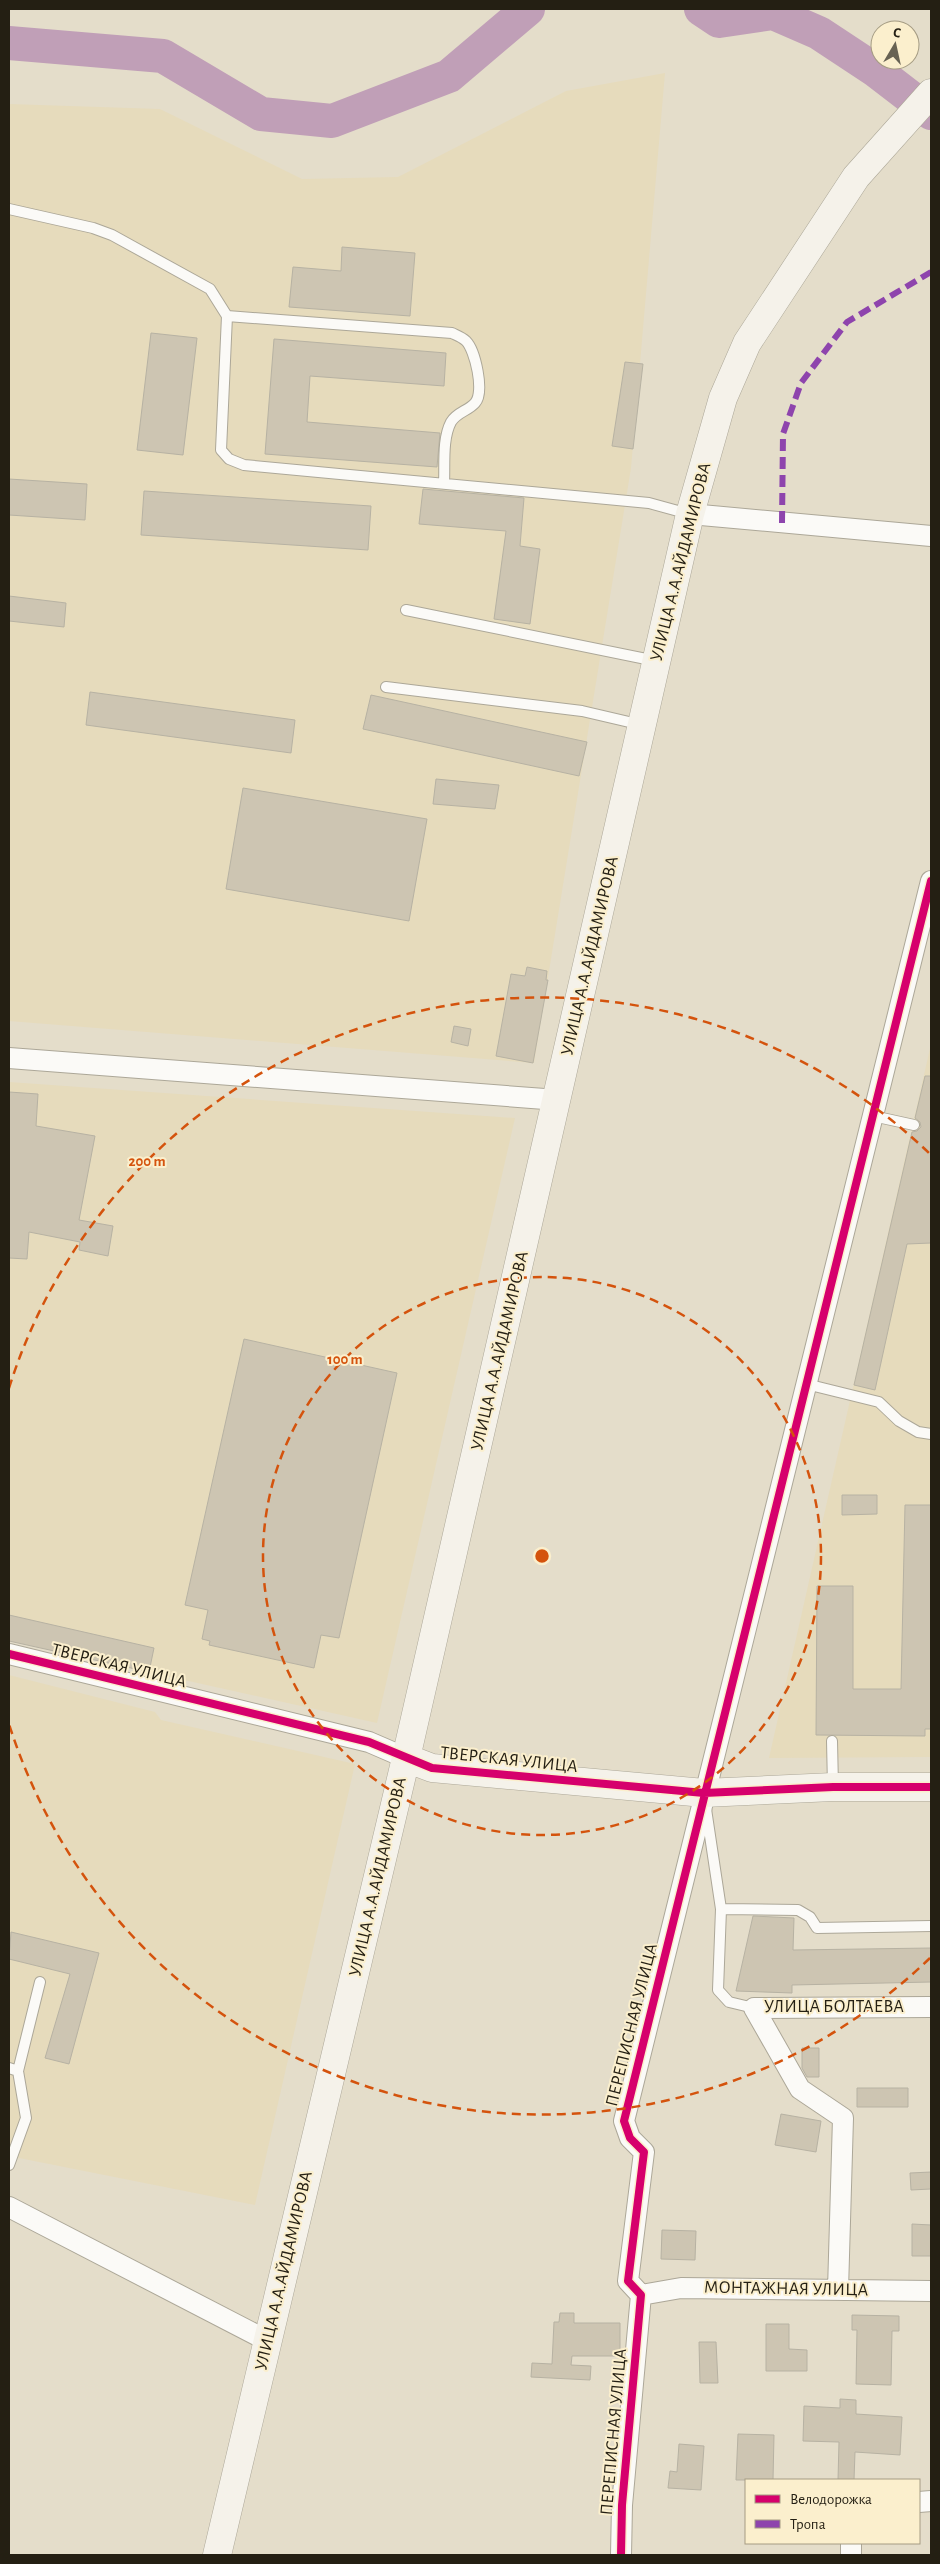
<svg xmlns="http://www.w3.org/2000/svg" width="940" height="2564" viewBox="0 0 940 2564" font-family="'Alegreya Sans',sans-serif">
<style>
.built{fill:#e6dbbc}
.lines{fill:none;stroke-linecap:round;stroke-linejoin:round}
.river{stroke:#c09fb7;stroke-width:34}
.building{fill:#cdc5b2;stroke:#b7b2a3}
.lane-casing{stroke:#aca798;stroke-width:12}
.street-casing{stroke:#aca798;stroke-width:22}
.secondary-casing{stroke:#aca798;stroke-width:29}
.lane{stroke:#fbfaf7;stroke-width:10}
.street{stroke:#fbfaf7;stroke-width:20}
.secondary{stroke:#f5f2ea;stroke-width:28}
.quiet{stroke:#8e44ad;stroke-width:6;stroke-dasharray:12 6;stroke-linecap:butt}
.cycleway-casing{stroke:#fbefcd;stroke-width:11}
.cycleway{stroke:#d6006c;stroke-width:8}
.ring{fill:none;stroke:#d4530d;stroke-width:2.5;stroke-dasharray:9 6}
.labels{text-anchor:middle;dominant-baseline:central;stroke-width:4;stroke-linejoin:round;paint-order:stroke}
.street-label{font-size:18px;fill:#241f13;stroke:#fbefcd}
.centre{fill:#d4530d;stroke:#fbefcd;stroke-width:2.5}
.ring-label{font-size:15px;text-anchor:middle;font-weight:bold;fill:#d4530d;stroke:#fbefcd;stroke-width:4;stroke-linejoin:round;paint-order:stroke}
</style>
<rect width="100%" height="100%" fill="#e4ddca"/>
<!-- built -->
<path class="built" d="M665 73 631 468 534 1063 9 1021V104L160 109 302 179 398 177 566 91Z
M931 1044V1757L769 1758 824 1515Z
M9 1082 515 1118 377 1723 9 1641Z
M9 1675 155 1712 161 1720 355 1764 255 2205 9 2156Z"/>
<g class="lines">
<!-- river -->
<path class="river" d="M701 9 719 21 773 13 819 33 875 70 931 113
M9 43 163 56 261 114 332 121 449 76 528 9"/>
</g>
<!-- building -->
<path class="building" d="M342 247 415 253 410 316 289 307 293 267 341 271Z
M151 333 197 338 183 455 137 450Z
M274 339 446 353 444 386 310 376 307 422 440 433 437 467 265 454Z
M625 362 643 364 633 449 612 446Z
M9 479 87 484 85 520 9 515Z
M423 489 524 498 520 546 540 549 530 624 494 619 506 531 419 524Z
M144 491 371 506 368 550 141 535Z
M9 596 66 603 64 627 9 621Z
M90 692 295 720 291 753 86 725Z
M371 695 587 742 579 776 363 729Z
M436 779 499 785 495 809 433 804Z
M243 788 427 819 409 921 226 889Z
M527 967 547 971 546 980H548L533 1063 496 1056 511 974 525 976Z
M454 1026 471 1029 468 1046 451 1042Z
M925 1076H931V1243L907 1244 875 1390 854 1385 912 1132 917 1131 921 1127 920 1122 915 1118Z
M9 1092 38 1094 36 1126 95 1136 79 1220 113 1226 108 1256 79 1250 80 1242 29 1232 27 1259 9 1258Z
M244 1339 397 1373 339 1638 321 1635 314 1668 209 1645 210 1641 202 1639 208 1610 185 1605Z
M842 1495H877V1514L842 1515Z
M905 1505H931V1729H925V1736L816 1735 817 1586H853V1689H901Z
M9 1615 154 1648 149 1672 9 1641Z
M753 1916 794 1918 793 1950 931 1948V1982L792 1985V1993L736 1991Z
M11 1932 99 1953 69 2064 45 2058 70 1974 9 1959Z
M802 2048H819V2077H807L802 2068Z
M857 2088H908V2107H857Z
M781 2114 821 2121 816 2152 775 2145Z
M931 2172V2189L911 2190 910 2173Z
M912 2224 931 2225V2256H912Z
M662 2230 696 2231 695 2260 661 2259Z
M560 2313H574V2323H620V2356H572L571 2365 591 2366 590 2380 531 2377 532 2363 552 2364 554 2322H559Z
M852 2315 899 2316V2331H892L891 2385 856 2384 857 2330H852Z
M766 2324H789V2349L807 2350V2371H766Z
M699 2342H716L718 2383H700Z
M840 2399 856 2400V2414L902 2417 900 2455 855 2452 854 2480H838L839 2442 803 2441 804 2406 840 2408Z
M738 2434 774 2435 773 2480H736Z
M679 2444 704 2446 701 2490 668 2488 670 2471 677 2472Z"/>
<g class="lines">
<!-- lane casing -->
<g class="lane-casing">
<path id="lane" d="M9 209 93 228 112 235 210 289 227 316
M444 483C445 465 442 439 451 422 457 412 468 411 475 403 485 392 475 350 466 341 462 337 456 335 452 333L227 316 221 450 229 459 244 465 649 503 689 514
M406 610 656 661
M386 687 582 711 642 725
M873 1116 914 1125
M806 1384 879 1402 899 1421 918 1432 931 1434
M832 1741 833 1786
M706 1809 721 1909 718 1990 729 2002 754 2008
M721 1909 798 1910 810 1917 817 1928 931 1926
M9 2068 18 2071 26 2118 9 2165
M18 2071 40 1982"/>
</g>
<!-- street casing -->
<g class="street-casing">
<path id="street" d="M690 514 931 536
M9 1058 558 1100
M9 1654 369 1742 406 1758
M9 2207 268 2341
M838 2290 843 2118 800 2089 754 2008 931 2007
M641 2295 681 2288 931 2291
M919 2502 931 2501
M621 2555 622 2505 641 2295 628 2281 644 2152 630 2138 624 2121 931 881
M851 2555V2543"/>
</g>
<!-- secondary casing -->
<g class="secondary-casing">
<path id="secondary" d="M406 1758 432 1768 704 1793 833 1787H931
M217 2555 406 1758 690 514 723 398 747 343 856 177 931 93"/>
</g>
<!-- lane -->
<use href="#lane" class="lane"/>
<!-- street -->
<use href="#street" class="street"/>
<!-- secondary -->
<use href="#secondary" class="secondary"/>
<!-- quiet -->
<path class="quiet" d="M782 523 783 434 801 383 847 322 931 272"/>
<!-- cycleway casing -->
<g class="cycleway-casing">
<path id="cycleway" d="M9 1654 369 1742 432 1768 704 1793 833 1787H931
M621 2555 622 2505 641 2295 628 2281 644 2152 630 2138 624 2121 931 881"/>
</g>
<!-- cycleway -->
<use href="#cycleway" class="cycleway"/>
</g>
<!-- distance rings -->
<g class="ring">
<circle cx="542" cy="1556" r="279"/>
<path d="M930 1958A559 559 0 0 1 9 1724M9 1388A559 559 0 0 1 930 1154"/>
</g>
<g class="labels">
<!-- street labels -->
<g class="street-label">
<text transform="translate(681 562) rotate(-76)">УЛИЦА А.А.АЙДАМИРОВА</text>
<text transform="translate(590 956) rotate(-77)">УЛИЦА А.А.АЙДАМИРОВА</text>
<text transform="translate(500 1351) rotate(-77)">УЛИЦА А.А.АЙДАМИРОВА</text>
<text transform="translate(119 1666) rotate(14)">ТВЕРСКАЯ УЛИЦА</text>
<text transform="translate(509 1760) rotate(6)">ТВЕРСКАЯ УЛИЦА</text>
<text transform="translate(378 1877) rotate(-77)">УЛИЦА А.А.АЙДАМИРОВА</text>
<text x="834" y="2007">УЛИЦА БОЛТАЕВА</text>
<text transform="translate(632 2025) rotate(-76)">ПЕРЕПИСНАЯ УЛИЦА</text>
<text transform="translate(284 2271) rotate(-77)">УЛИЦА А.А.АЙДАМИРОВА</text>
<text transform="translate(786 2289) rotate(1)">МОНТАЖНАЯ УЛИЦА</text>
<text transform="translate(614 2432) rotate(-85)">ПЕРЕПИСНАЯ УЛИЦА</text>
</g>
</g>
<circle cx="542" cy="1556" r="8" class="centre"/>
<g class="ring-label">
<text x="147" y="1166">200 m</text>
<text x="345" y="1364">100 m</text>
</g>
<!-- border -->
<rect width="940" height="2564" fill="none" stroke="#241f13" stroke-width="20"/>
<!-- legend -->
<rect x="745" y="2479" width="175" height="65" fill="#fbefcd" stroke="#a59c83"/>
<rect x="755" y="2495" width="25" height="8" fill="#d6006c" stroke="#a59c83"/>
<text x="790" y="2504" font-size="15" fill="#241f13">Велодорожка</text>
<rect x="755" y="2520" width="25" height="8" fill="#8e44ad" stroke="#a59c83"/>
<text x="790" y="2529" font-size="15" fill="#241f13">Тропа</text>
<!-- north arrow -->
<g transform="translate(895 45) rotate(9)"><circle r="24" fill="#fbefcd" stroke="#a59c83"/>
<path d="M0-4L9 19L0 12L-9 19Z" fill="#676253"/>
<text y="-8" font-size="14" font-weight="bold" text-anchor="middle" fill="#241f13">С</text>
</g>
</svg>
